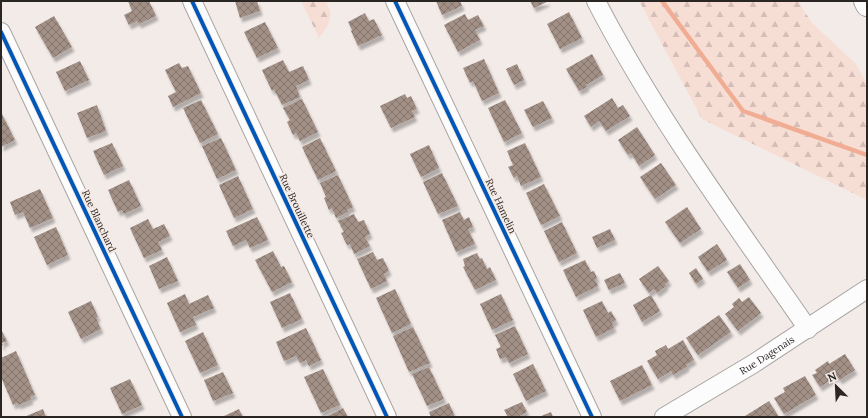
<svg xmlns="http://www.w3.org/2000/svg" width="868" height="418" viewBox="0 0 868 418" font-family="Lora,serif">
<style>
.forest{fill:url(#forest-firs)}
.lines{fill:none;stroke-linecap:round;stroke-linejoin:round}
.stream{stroke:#f1ad93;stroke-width:4.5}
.building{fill:url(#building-cross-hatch);filter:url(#shadow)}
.street-casing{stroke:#a8a4a2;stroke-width:20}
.secondary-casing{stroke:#a8a4a2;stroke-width:24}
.street{stroke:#fdfcfc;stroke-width:18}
.secondary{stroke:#fdfcfc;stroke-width:22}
.cycleway-casing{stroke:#f5eae5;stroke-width:6}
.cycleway{stroke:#0057b8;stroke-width:4}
.labels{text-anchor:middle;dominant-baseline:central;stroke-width:4;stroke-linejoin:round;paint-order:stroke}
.street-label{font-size:10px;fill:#2a2624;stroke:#f5eae5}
</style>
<defs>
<pattern id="forest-firs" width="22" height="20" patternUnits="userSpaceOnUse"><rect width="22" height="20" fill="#f7ded5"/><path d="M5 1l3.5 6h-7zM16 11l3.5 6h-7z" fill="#d4beb7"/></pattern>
<pattern id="building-cross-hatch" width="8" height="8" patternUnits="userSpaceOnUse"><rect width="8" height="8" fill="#a28f86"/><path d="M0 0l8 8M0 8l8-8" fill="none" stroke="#84756d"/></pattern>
<filter id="shadow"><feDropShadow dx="2.5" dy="4.5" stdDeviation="1" flood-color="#0004"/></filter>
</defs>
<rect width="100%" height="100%" fill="#f2ebe8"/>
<!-- forest -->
<path class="forest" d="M301 1H326L331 13 328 25 319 38Z
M639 1H798L812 23 856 64 867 84V200L702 119Z"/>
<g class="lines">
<!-- stream -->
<path class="stream" d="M662 1 743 111 867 155"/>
</g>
<!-- building -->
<path class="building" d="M128 1H149L156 16 139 24 137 21 129 25 124 15 132 11Z
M235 1H257L260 11 240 18Z
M436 1H460L462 6 442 15Z
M530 1H549L534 8Z
M569 12 582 38 560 49 547 24Z
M365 13 369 21 374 19 382 35 358 46 351 31 352 30 348 22Z
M465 14 468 20 478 15 484 26 475 30 480 40 458 52 444 25Z
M54 16 72 47 53 58 35 27Z
M265 22 278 48 257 58 244 32Z
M592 54 603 75 586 85 587 87 579 91 566 69Z
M484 59 499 93 482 101 473 81 470 83 463 68Z
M283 60 289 72 303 66 309 80 296 86 300 97 282 105 274 89 272 91 262 70Z
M80 61 89 80 65 91 56 72Z
M179 63 182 68 188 66 201 93 173 107 168 96 176 92 165 70Z
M517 64 524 80 514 85 506 69Z
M405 94 407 98 411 96 417 109 412 111 415 117 391 128 380 106Z
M612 98 618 108 623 105 630 116 606 131 599 121 591 127 584 116Z
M302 99 318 132 300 141 296 133 293 135 287 122 290 120 283 108Z
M201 100 218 134 200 143 183 108Z
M505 100 522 133 504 142 488 108Z
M543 101 552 118 533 127 524 110Z
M97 105 106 131 87 138 77 113Z
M1 112 15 140 1 147Z
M637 127 655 155 639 166 631 153 628 155 618 140Z
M221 138 236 170 217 179 202 146Z
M320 138 336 171 318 180 302 147Z
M112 143 123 166 104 175 93 151Z
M525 143 541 177 521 186 517 176 514 178 508 167 513 165 507 151Z
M429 145 439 168 421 177 410 154Z
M661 163 676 185 655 199 640 177Z
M442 173 458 206 438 214 423 182Z
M338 175 353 207 347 210 348 212 336 218 332 208 329 210 324 198 326 197 320 183Z
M238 176 253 209 234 218 219 185Z
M129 180 141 206 124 214 122 210 118 212 108 190Z
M544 184 560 216 541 225 526 193Z
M40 189 53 218 30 228 23 212 15 215 10 202Z
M687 207 701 229 680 243 665 222Z
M460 212 464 220 469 217 473 227 468 229 475 244 456 252 442 220Z
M354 214 358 222 364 220 370 234 365 237 370 246 354 254 350 244 347 245 341 233 344 232 338 221Z
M257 217 268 240 250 248 246 240 233 246 226 231Z
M148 219 153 229 164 224 170 236 158 242 162 250 144 258 130 228Z
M562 222 577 253 559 262 544 231Z
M56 227 68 255 47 265 34 237Z
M610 229 615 240 597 248 592 237Z
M717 244 727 260 708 272 698 257Z
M273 251 281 267 284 266 292 282 272 292 255 260Z
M373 252 377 260 383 258 389 271 384 274 387 281 371 289 357 259Z
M477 253 480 259 482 258 487 269 490 267 496 280 475 290 463 267 465 266 463 259Z
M167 257 178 281 159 289 149 266Z
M585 260 591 272 594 271 597 278 595 280 598 286 576 297 563 270Z
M740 264 750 280 738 288 727 272Z
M658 266 669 281 665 284 666 286 657 293 654 289 649 293 639 279Z
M696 268 703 279 696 284 689 273Z
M620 273 625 283 609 290 604 280Z
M395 289 411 324 392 333 376 298Z
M290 293 302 319 282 328 270 302Z
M185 294 189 304 208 295 214 308 193 317 196 325 180 332 167 303Z
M501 294 513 320 492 330 480 304Z
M651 295 660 311 642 322 633 305Z
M749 297 761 313 738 331 725 314 734 307 732 304 739 298 742 302Z
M91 301 98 317 96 318 101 329 81 339 68 312Z
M602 301 608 313 611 311 616 320 612 323 614 328 596 337 583 310Z
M719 315 731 332 698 355 686 338Z
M515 326 528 354 509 363 506 357 500 359 496 349 501 347 495 335Z
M413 327 430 363 409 372 393 336Z
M306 328 321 360 309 366 306 360 300 363 296 356 284 361 276 342Z
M1 329 7 341 2 343 3 345 1 346Z
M203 332 218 365 200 373 185 341Z
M683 340 694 360 686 365 687 367 673 375 671 371 658 379 647 361 657 355 655 351 666 345 668 349Z
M16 351 35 395 30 397 31 400 18 405 17 403 13 405 1 377V358Z
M845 354 855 370 840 380 837 376 820 387 812 375 817 373 815 370 828 361 829 364Z
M533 364 546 391 526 401 513 374Z
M642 365 652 385 620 401 610 381Z
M429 367 444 399 427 406 412 374Z
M323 369 340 405 321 413 304 377Z
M223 372 233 393 213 401 204 380Z
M805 376 816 395 784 414 774 398 785 392 783 388Z
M130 379 142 405 122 414 110 388Z
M769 401 779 417H746L745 416Z
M522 402 527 412 517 417H508L504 410Z
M449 403 455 417H431L429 412Z
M343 408 348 417H326Z
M43 409 46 417H24Z
M239 409 243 417H222Z
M551 412 553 417H539Z"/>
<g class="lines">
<!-- street casing -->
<g class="street-casing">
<g id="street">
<path d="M192 1 387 417"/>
<path d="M395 1 592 417"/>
<path d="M596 1C656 117 734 222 808 329"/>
<path d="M1 32 182 417"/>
<path id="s1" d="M664 417 753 364 867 289"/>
</g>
</g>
<!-- secondary casing -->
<g class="secondary-casing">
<path id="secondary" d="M865 1 867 5"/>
</g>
<!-- street -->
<use href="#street" class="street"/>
<!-- secondary -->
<use href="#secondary" class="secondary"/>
<!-- cycleway casing -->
<g class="cycleway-casing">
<path id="cycleway" d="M192 1 387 417
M395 1 592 417
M1 32 182 417"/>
</g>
<!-- cycleway -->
<use href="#cycleway" class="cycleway"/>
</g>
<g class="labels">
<!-- street labels -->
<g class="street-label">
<text transform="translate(297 206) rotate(65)">Rue Brouillette</text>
<text transform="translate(501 206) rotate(65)">Rue Hamelin</text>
<text transform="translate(99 221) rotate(65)">Rue Blanchard</text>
<text stroke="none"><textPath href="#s1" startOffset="120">Rue Dagenais</textPath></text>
</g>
</g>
<!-- border -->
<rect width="868" height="418" fill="none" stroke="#2a2624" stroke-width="4"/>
<!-- north arrow -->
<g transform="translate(836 386) rotate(336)" stroke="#f5eae5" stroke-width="3" paint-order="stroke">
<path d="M0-3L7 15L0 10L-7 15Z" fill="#2a2624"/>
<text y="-6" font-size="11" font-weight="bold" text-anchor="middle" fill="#2a2624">N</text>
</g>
</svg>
